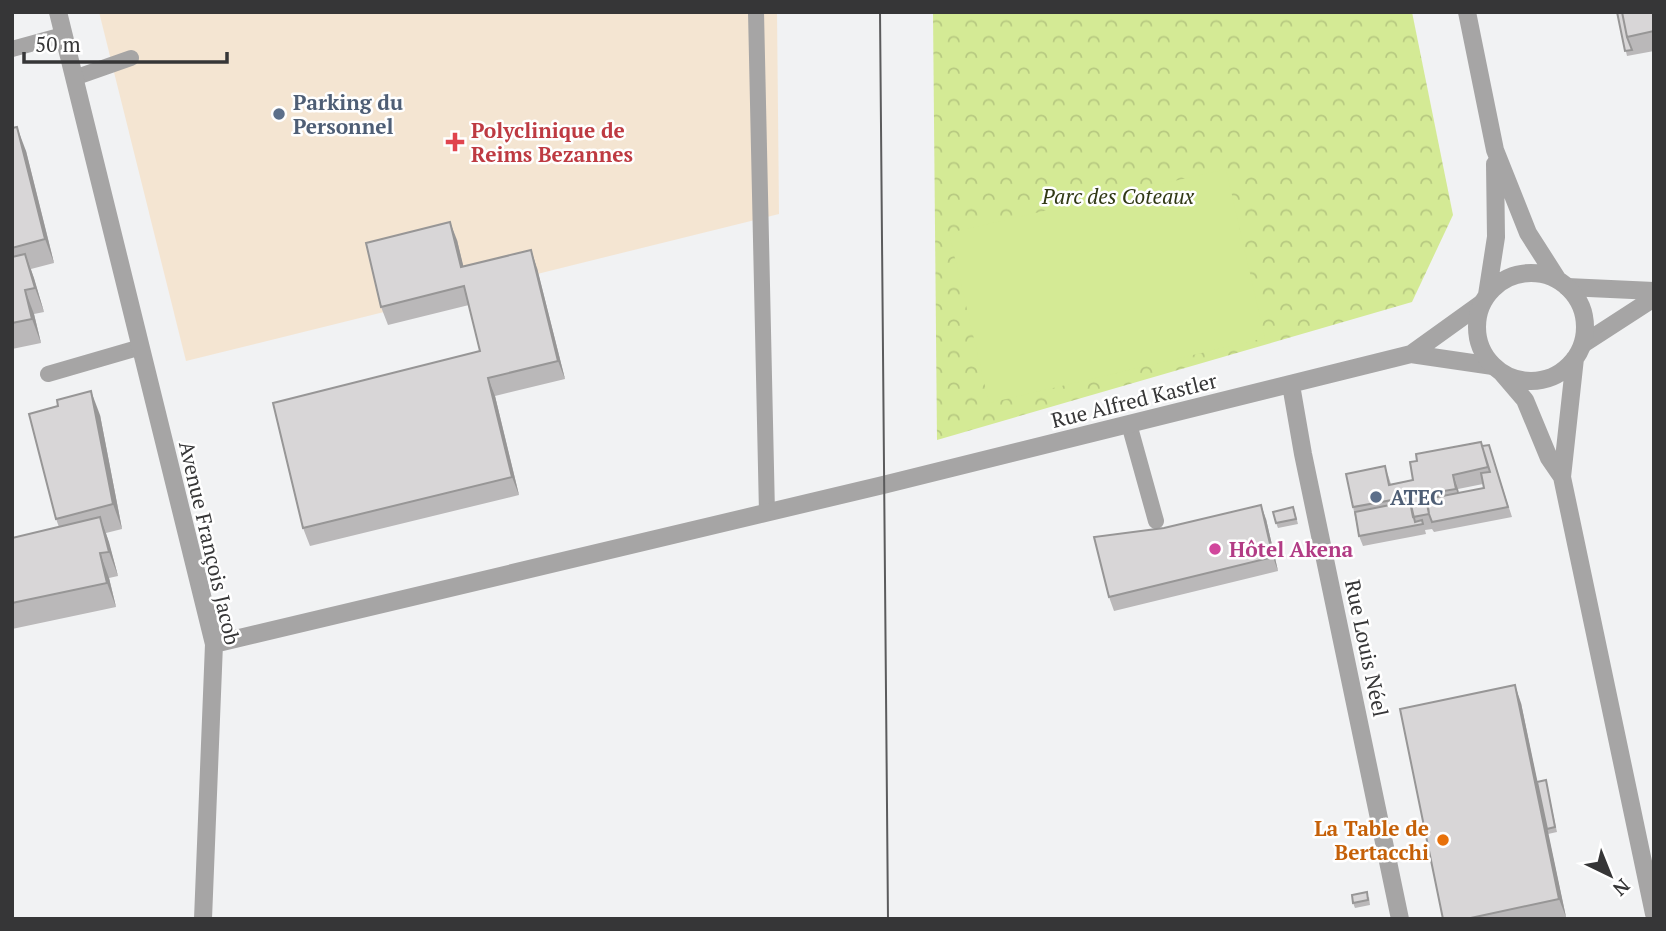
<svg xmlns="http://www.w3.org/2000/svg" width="1666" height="931" viewBox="0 0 1666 931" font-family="'PT Serif',serif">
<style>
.medical{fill:#f4e5d2}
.park{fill:url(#park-crowns)}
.garden{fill:#d4ea95}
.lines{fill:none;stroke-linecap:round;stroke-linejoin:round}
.service{stroke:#a6a5a5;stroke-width:16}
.minor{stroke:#a6a5a5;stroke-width:18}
.tertiary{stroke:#a6a5a5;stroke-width:18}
.tram{stroke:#5b5b5c;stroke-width:2}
.wall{fill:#bab8b9;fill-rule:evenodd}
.shaded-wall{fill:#979696}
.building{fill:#d8d6d7;stroke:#979696;stroke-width:2}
.service-dot{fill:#5c6f8a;stroke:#fff;stroke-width:2.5}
.health-dot{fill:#e0444e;stroke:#fff;stroke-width:2.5}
.hotel-dot{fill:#d1479c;stroke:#fff;stroke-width:2.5}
.food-dot{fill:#e8710a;stroke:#fff;stroke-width:2.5}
.labels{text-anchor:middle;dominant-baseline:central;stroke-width:5;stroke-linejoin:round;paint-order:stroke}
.service-label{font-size:21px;font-weight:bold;fill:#4e5e75;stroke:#fff;text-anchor:start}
.health-label{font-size:21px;font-weight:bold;fill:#be3a42;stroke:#fff;text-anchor:start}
.park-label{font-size:21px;font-style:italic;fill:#313915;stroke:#fff}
.street-label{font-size:21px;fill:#363637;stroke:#fff}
.hotel-label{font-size:21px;font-weight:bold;fill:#b23c85;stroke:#fff;text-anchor:start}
.food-label{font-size:21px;font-weight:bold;fill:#c56008;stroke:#fff;text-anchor:end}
</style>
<defs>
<pattern id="park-crowns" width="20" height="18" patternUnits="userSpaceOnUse" patternTransform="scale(1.75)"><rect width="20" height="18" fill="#d4ea95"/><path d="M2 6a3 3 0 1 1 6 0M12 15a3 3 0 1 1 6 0" fill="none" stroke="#b7c981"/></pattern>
</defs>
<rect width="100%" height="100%" fill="#f1f2f3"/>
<!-- medical -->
<path class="medical" d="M99 12H777L779 214 186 361Z"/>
<!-- park -->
<path class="park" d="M933 12H1412L1453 215 1412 302 937 440Z"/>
<!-- garden -->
<path class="garden" d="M1226 169 1265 338 989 403 949 233Z"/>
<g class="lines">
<!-- service -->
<path class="service" d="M756 12 767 513
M12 49 63 35
M74 78 131 58
M48 374 141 347
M1129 424 1156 521"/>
<!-- minor -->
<path class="minor" d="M58 12 214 644 203 919
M1567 287 1654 291
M1583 344 1654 298
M1411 354 1482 303
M1291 385 1303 454 1400 919
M214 644 883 485 1411 354 1493 366"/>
<!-- tertiary -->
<path class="tertiary" d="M1467 12 1495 150 1528 233 1558 280
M1477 327a54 54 0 1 1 108 0a54 54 0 1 1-108 0Z
M1487 295 1496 237 1495 164
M1501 372 1525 400 1549 458 1562 477 1654 914
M1562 477 1575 358"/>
<!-- tram -->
<path class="tram" d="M880 12 888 919"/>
</g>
<!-- wall -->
<path class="wall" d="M1617 12H1654V51L1627 56Z
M12 128 26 151 54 263 31 269 44 312 34 314 41 343 12 349Z
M457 240 463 266 537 268 565 379 495 396 519 495 310 546 303 528 480 351 469 305 388 325 381 307Z
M100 415 122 529 106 533 118 576 109 578 116 607 12 629V538L59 527 56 519Z
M1489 445 1512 517 1434 532 1432 529 1425 530 1426 534 1363 546 1359 536 1353 507 1385 466 1391 484 1413 480 1483 447ZM1483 484 1484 488 1459 493 1458 489Z
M1295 512 1298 524 1278 528 1276 523Z
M1266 519 1278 571 1114 611 1109 597Z
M1521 703 1537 782 1547 785 1557 832 1548 834 1566 917 1559 919H1443Z
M1369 897 1370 905 1355 908 1353 903Z"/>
<!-- shaded-wall -->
<path class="shaded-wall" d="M17 127 26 151 54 263 45 239Z
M450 222 457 240 468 285 461 267Z
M531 250 537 268 565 379 558 361Z
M25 254 34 278 44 312 35 288Z
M25 290 34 314 41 343 32 319Z
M488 378 495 396 519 495 512 477Z
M91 391 100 415 122 529 113 504Z
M1453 475 1458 489 1461 503 1456 489Z
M1261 505 1266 519 1278 571 1273 557Z
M100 517 109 542 118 576 109 552Z
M100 553 109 578 116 607 107 583Z
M1515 685 1521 703 1566 917 1559 899Z"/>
<!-- building -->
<path class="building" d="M1617 12H1622L1627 37 1632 50 1625 51Z
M1622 12H1654V31L1627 37Z
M17 127 45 239 12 248V128Z
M450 222 461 267 531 250 558 361 488 378 512 477 303 528 273 403 480 351 464 286 381 307 366 243Z
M25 254 35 288 25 290 32 319 12 323V257Z
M91 391 113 504 56 519 29 414 58 406 57 400Z
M1481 442 1488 467 1453 475 1456 489 1425 494 1429 514 1413 517 1409 497 1353 507 1346 474 1385 466 1389 485 1413 480 1410 462 1417 461 1416 454Z
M1489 445 1508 507 1432 522 1429 514 1427 499 1484 488 1481 473 1490 472 1482 446Z
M1410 501 1415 522 1422 520 1423 524 1359 536 1355 512Z
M1261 505 1273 557 1109 597 1094 537 1164 528Z
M1293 507 1296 519 1276 523 1273 512Z
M100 517 109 552 100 553 107 583 12 603V538Z
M1515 685 1559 899 1466 919H1443L1400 709Z
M1546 780 1555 827 1547 829 1537 782Z
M1367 892 1368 900 1353 903 1352 895Z"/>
<!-- markers -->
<g class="service-dot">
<circle cx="279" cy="114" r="7"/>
<circle cx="1376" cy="497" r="7"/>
</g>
<path class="health-dot" d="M451.5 131.5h7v7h7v7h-7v7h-7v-7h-7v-7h7z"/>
<circle class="hotel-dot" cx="1215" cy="549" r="7"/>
<circle class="food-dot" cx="1443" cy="840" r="7"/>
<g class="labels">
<!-- service labels -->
<g class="service-label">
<text x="293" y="102">Parking du<tspan x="293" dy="24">Personnel</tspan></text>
<text x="1390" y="497">ATEC</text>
</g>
<!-- health labels -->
<g class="health-label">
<text x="471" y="130">Polyclinique de<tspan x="471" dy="24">Reims Bezannes</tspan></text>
</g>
<!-- park labels -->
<g class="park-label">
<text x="1118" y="196">Parc des Coteaux</text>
</g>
<!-- street labels -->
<g class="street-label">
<text transform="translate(1134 400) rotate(-14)">Rue Alfred Kastler</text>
<text transform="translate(210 543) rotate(77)">Avenue François Jacob</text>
<text transform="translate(1367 648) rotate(78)">Rue Louis Néel</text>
</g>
<!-- hotel labels -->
<g class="hotel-label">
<text x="1229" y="549">Hôtel Akena</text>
</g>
<!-- food labels -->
<g class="food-label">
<text x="1429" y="828">La Table de<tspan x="1429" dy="24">Bertacchi</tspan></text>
</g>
</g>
<!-- border -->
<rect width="1666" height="931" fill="none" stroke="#363637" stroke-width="28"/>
<!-- north arrow -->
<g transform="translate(1610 875) rotate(137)" stroke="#ffffff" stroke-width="5" paint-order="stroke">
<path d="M0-5L12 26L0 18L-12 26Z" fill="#363637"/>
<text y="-10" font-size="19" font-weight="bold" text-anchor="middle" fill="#363637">N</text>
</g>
<!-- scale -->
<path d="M24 52v10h203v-10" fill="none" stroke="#363637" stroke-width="3.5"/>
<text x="35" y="52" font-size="21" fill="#363637" stroke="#ffffff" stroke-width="5" paint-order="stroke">50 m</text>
</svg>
